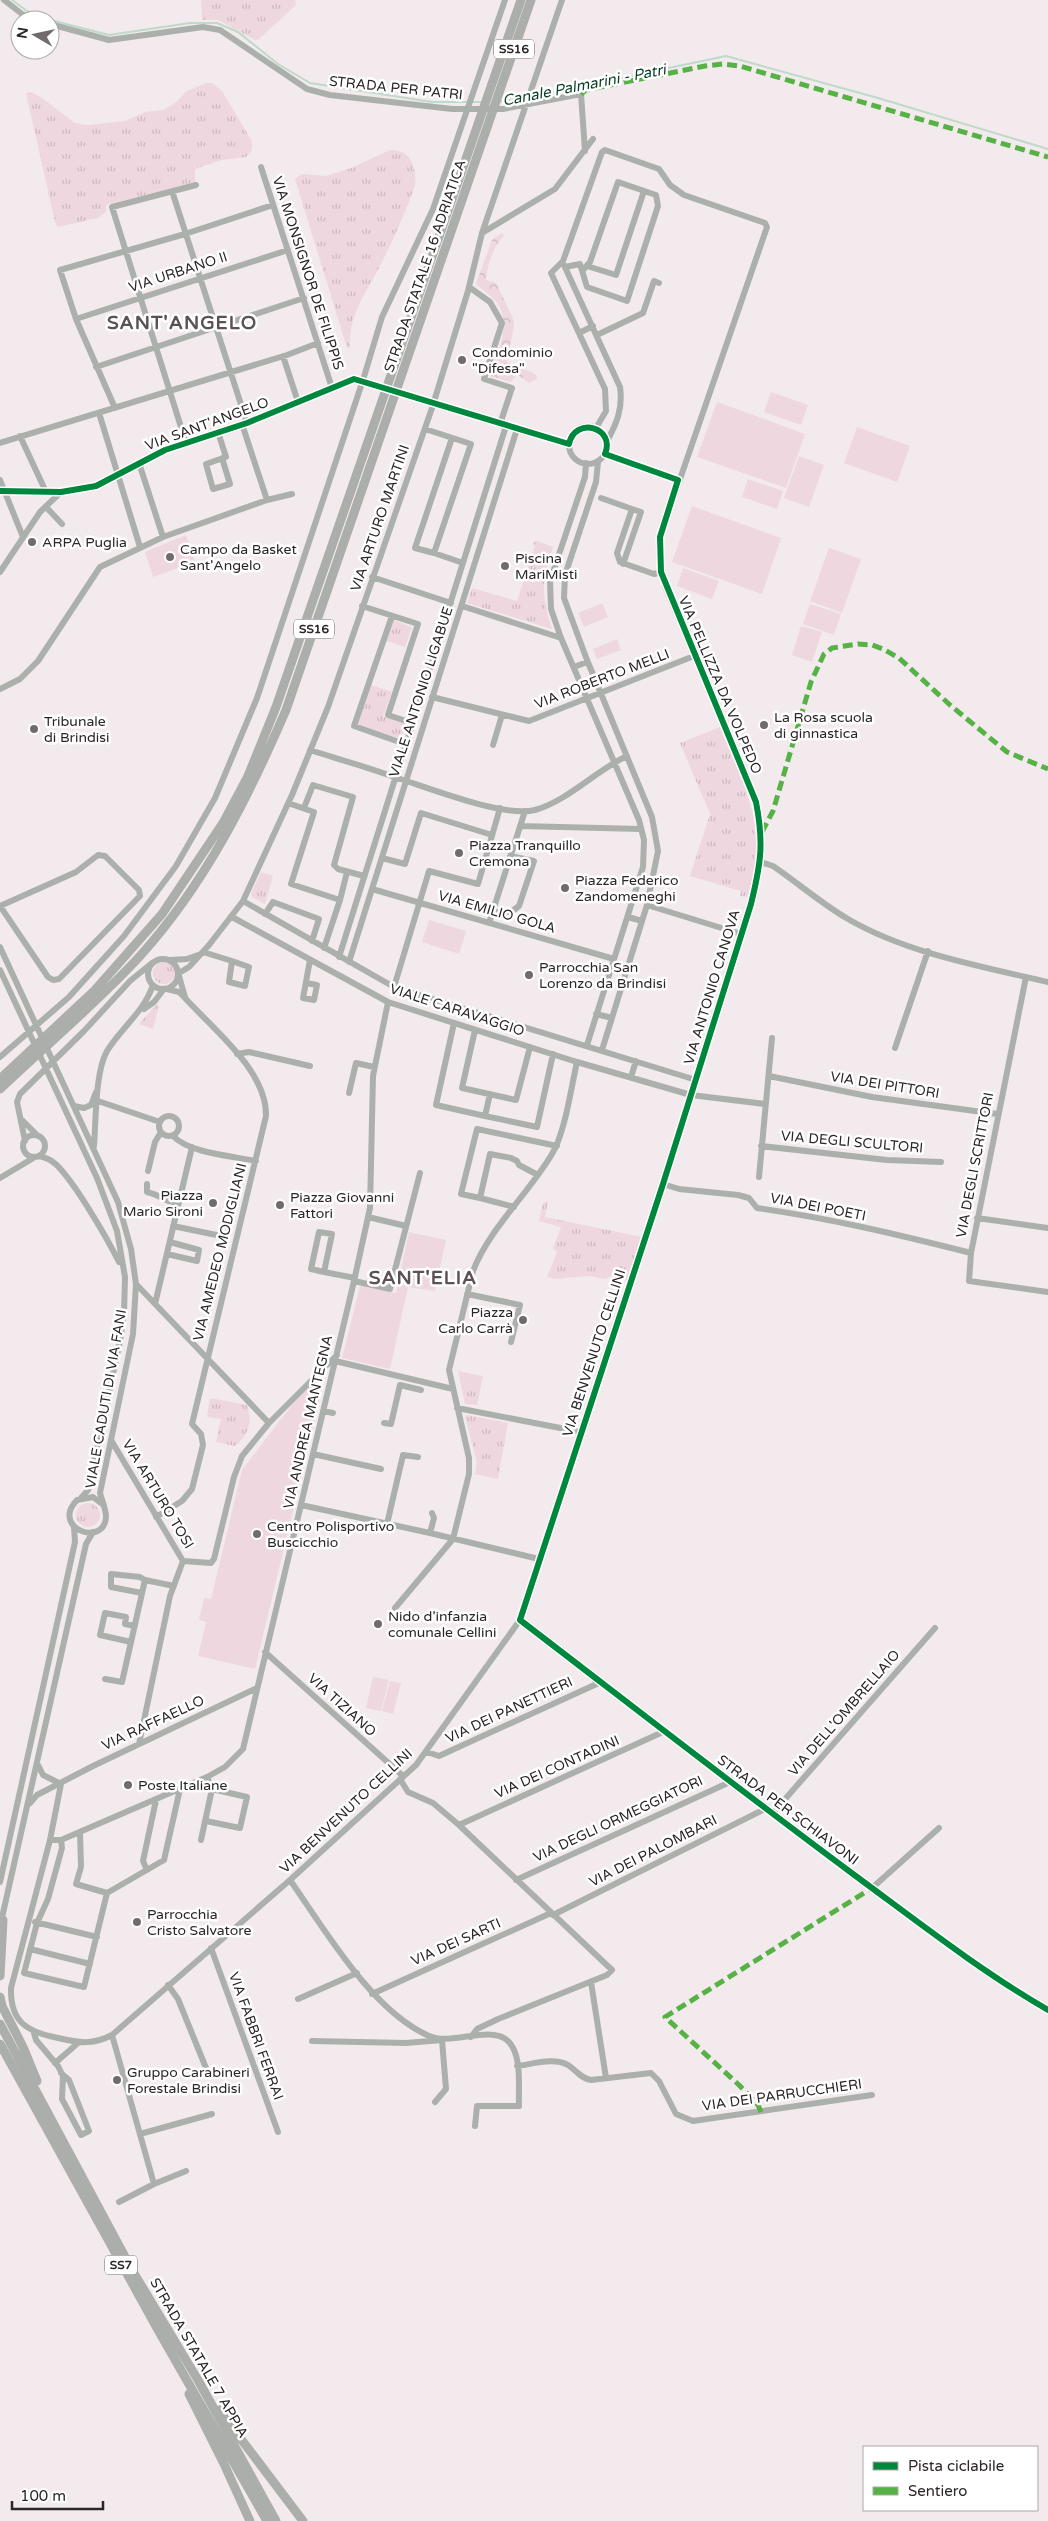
<svg xmlns="http://www.w3.org/2000/svg" width="1048" height="2521" viewBox="0 0 1048 2521" font-family="'Varela Round',sans-serif">
<style>
.grass{fill:url(#grass-tufts)}
.forest{fill:url(#forest-crowns)}
.park{fill:#efd7e0}
.lines{fill:none;stroke-linecap:round;stroke-linejoin:round}
.stream{stroke:#bedac8;stroke-width:2}
.minor{stroke:#acb0ad;stroke-width:6}
.highway{stroke:#abaeab;stroke-width:9}
.quiet{stroke:#56b245;stroke-width:5;stroke-dasharray:10 5;stroke-linecap:butt}
.cycleway-casing{stroke:#fff;stroke-width:9}
.cycleway{stroke:#00873e;stroke-width:6}
.poi-dot{fill:#716b6d;stroke:#fff;stroke-width:2}
.labels{text-anchor:middle;dominant-baseline:central;stroke-width:5;stroke-linejoin:round;paint-order:stroke}
.shield{fill:#fff;stroke:#6b6768;stroke-width:1}
.shield-label{font-size:12px;font-weight:bold;fill:#2c2628}
.street-label{font-size:14px;fill:#2c2628;stroke:#fff}
.poi-label{font-size:14px;fill:#2c2628;stroke:#fff;text-anchor:start}
.water-label{font-size:15px;font-style:italic;fill:#0a3f26;stroke:#fff}
.district-label{font-size:19px;font-weight:bold;letter-spacing:1px;fill:#5e5156;stroke:#fff}
</style>
<defs>
<pattern id="grass-tufts" width="24" height="20" patternUnits="userSpaceOnUse" patternTransform="scale(1.25)"><rect width="24" height="20" fill="#efd7e0"/><path d="M3 7l-1-3M5 7V3M7 7l1-3M15 17l-1-3M17 17v-4M19 17l1-3" fill="none" stroke="#cdb8c0"/></pattern>
<pattern id="forest-crowns" width="20" height="18" patternUnits="userSpaceOnUse" patternTransform="scale(1.25)"><rect width="20" height="18" fill="#efd7e0"/><path d="M2 6a3 3 0 1 1 6 0M12 15a3 3 0 1 1 6 0" fill="none" stroke="#cdb8c0"/></pattern>
</defs>
<rect width="100%" height="100%" fill="#f2eaed"/>
<!-- grass -->
<path class="grass" d="M201 0H295L296 5 259 39 255 40 218 20H202Z
M206 83H212L222 91 252 141V150L246 157 222 160 195 169V182L106 205V212L98 218 58 227 55 222 26 93 31 92 42 98 75 123 88 125 125 121 145 112 163 110 175 103 187 91Z
M390 150C411 149 417 168 415 186 406 211 395 236 383 260 369 289 348 313 350 348H347L295 179 302 174 326 176 351 168Z
M537 541 553 547C542 586 540 589 552 629L467 603 472 588 517 601 535 546 533 542Z
M393 620 412 627 405 647 386 641Z
M371 685 392 692 383 716 406 724 401 739 357 724Z
M720 727C745 789 770 829 748 897L740 896 741 891 690 876 710 814 680 743Z
M261 872 273 876 265 904 252 897 251 894Z
M153 973a11 11 0 1 1 22 0a11 11 0 1 1-22 0Z
M156 1005 159 1006 153 1029 139 1024Z
M548 1201 545 1217 642 1237 627 1281 612 1275 606 1279 588 1276 555 1279 547 1277 557 1252 553 1248 561 1227 539 1221 543 1203Z
M458 1371 483 1376 477 1405 465 1404Z
M210 1398 247 1405C253 1421 249 1435 235 1446L216 1442 221 1419 207 1417Z
M467 1415 508 1423 498 1479 475 1474 477 1462 465 1417Z
M76 1515a12 12 0 1 1 24 0a12 12 0 1 1-24 0Z"/>
<!-- forest -->
<path class="forest" d="M502 233 504 235C494 246 487 265 486 280L496 283 513 318 514 326 507 361C516 370 531 367 538 378L529 383 517 374 511 382 490 376C496 353 513 326 497 303 492 296 483 290 476 284L492 240Z"/>
<!-- park -->
<path class="park" d="M771 392 808 405 801 425 764 412Z
M717 402 805 434 786 488 697 457Z
M857 427 910 446 897 482 844 463Z
M799 456 824 465 809 507 784 498Z
M748 479 783 491 777 509 742 497Z
M692 506 781 538 762 594 672 562Z
M186 535 195 562 153 577 145 552Z
M829 548 861 559 842 613 810 601Z
M683 568 719 581 712 599 677 586Z
M602 603 608 617 584 627 578 613Z
M810 604 841 614 834 635 803 624Z
M801 626 822 632 812 662 792 655Z
M617 639 621 650 597 659 593 649Z
M429 920 466 931 459 954 422 942Z
M409 1232 446 1240 435 1291 408 1287 390 1369 342 1358 360 1286 396 1293Z
M320 1378 323 1385 255 1669 198 1656 206 1622 199 1620 204 1598 211 1599 242 1470 298 1397 314 1381Z
M373 1677 389 1680 381 1711 366 1708Z
M390 1681 401 1683 393 1714 382 1711Z"/>
<g class="lines">
<!-- stream -->
<path class="stream" d="M12 0 27 11 43 18 109 35 190 23H217L238 32 278 64 310 83 432 102H483
M530 97 726 56 878 98 1048 149
M498 102 526 98"/>
<!-- minor -->
<path class="minor" d="M4 0 22 14 36 20
M50 24 109 40 203 27 220 30 307 89 330 95 452 109H503L581 94 585 151
M261 167 332 388
M172 191 247 423
M482 233 555 189 593 139
M564 265 620 387C623 408 617 423 607 441
M587 266 616 275 644 191
M565 267 580 264 587 287 627 301 658 206 656 195 618 182 590 262 583 270
M469 287 490 302 502 323 484 379 512 388 500 424
M76 319 288 250
M579 333 593 326
M597 335 643 313 654 281 659 283
M283 356 298 402
M96 367 304 298
M115 408 76 319 60 270 185 234 273 205
M99 413 140 547
M242 424 267 500
M569 445a19 19 0 1 1 38 0a19 19 0 1 1-38 0Z
M425 429 471 444 434 553 463 563
M218 432 226 457 206 464 213 489 230 484 222 458
M20 436 46 492
M0 443 287 355 318 343
M186 443 112 207 196 185
M605 454 678 480
M598 462 596 482 565 575 564 598 587 660 652 817 658 851 647 905 602 1050
M139 463 163 537
M586 463 585 477 550 581 551 609 561 638 639 820 644 840 643 867 587 1045
M0 480 23 537
M0 491 61 492 96 486 165 450 247 423 354 379 569 444
M601 498 632 509 617 553 620 562 654 574 661 572
M46 507 62 524
M434 553 415 548 452 438
M623 564 641 512 632 509
M0 572 40 512 61 492
M372 577 451 603
M362 606 418 624 388 715 412 723
M462 606 561 638
M392 616 354 726 405 744
M574 667 587 662
M0 689 20 679 38 661 100 567 163 537 267 500 292 494
M432 697 529 721 694 656
M493 745 502 715
M310 750C338 759 367 767 394 777 427 787 503 818 535 810 569 800 595 771 627 756
M288 803 314 812 291 884 340 900 347 872
M304 808 313 785 353 797 334 865 338 869 364 876
M520 826 641 829
M98 855 105 856 139 890 140 896 59 979 53 980 48 977 0 906 76 872Z
M382 858 405 864 421 813 492 835
M761 862 773 866C798 883 822 904 848 919 906 953 983 967 1048 982
M372 889 614 959
M243 901 394 987 696 1080
M647 905 741 934
M493 912H511L519 906 534 861 510 856
M265 914 273 902 319 919 312 941
M232 917 388 1002 577 1062 691 1095 765 1104
M628 917 642 921
M489 923 525 811
M0 947 118 1202 131 1249 136 1284 133 1334 100 1493C102 1501 106 1509 106 1517 104 1548 50 1528 77 1500L93 1497 102 1504
M324 948 340 900
M203 952 232 961 229 982 245 986 249 967 232 961
M339 957 506 426
M148 974a15 15 0 1 1 30 0a15 15 0 1 1-30 0Z
M170 960 187 959 201 954
M349 962 517 429
M0 970 97 1178 117 1231 125 1277 124 1313 120 1341 88 1490 81 1498
M179 973 189 967 209 945 243 901 292 795 328 707 432 408 468 291 482 233 562 0
M179 976 185 997
M1026 977 971 1253 969 1281 1048 1292
M306 983 317 985 314 1000 303 998 310 960
M394 987 429 871 478 884 500 808
M144 1009 154 1002 164 989
M596 1014 612 1018
M454 1023 436 1105 485 1116
M475 1030 462 1088 516 1100 530 1047
M895 1048 928 951
M237 1054 249 1052 310 1066
M0 1057 69 997 124 936 176 866 215 798 257 698 363 380 382 317 433 209 505 0
M769 1076 872 1097 997 1114
M631 1077 636 1061
M349 1093 356 1063 374 1067
M490 1094 485 1116 537 1127 553 1054
M98 1101 160 1122
M74 1106 84 1108 91 1105 96 1092
M159 1126a10 10 0 1 1 20 0a10 10 0 1 1-20 0Z
M22 1120 38 1136
M23 1146a11 11 0 1 1 22 0a11 11 0 1 1-22 0Z
M173 1136C189 1153 232 1156 256 1161
M25 1141 17 1102 20 1094 84 1031 130 981 152 963
M94 1146C96 1121 95 1072 107 1051 121 1028 144 1012 153 985
M761 1146 887 1160 941 1162
M39 1156C42 1157 47 1158 50 1160 68 1169 109 1242 119 1262
M148 1171 155 1142 161 1132
M538 1175 519 1165 517 1161 511 1158 490 1154 480 1198 461 1194 477 1129 557 1146
M759 1177 772 1038
M0 1178 35 1157
M147 1184V1192C160 1195 166 1201 178 1205
M663 1184 679 1189 738 1195 749 1198 757 1208C829 1218 900 1235 971 1253
M480 1198 514 1207
M368 1217 406 1226
M977 1218 1048 1228
M173 1226 226 1237
M167 1254 197 1261 199 1250 170 1242
M324 1272 311 1269 319 1232 332 1234 324 1272 355 1278
M354 1281 390 1289 420 1173
M136 1284 269 1423
M467 1294 520 1305 511 1342
M155 1304 192 1147
M335 1361 453 1389
M457 1408 581 1432
M323 1411 333 1413
M384 1423 391 1424 400 1385 421 1390
M111 1440 183 1561
M313 1454 381 1469
M301 1505 430 1533 539 1559
M156 1517 182 1501 192 1489 203 1445 201 1434 192 1424 266 1116C267 1071 214 1030 185 998L179 992 167 989
M387 1524 403 1455 418 1457
M430 1533 434 1518 432 1513
M183 1561 211 1563 214 1559 234 1477 242 1456 269 1423 337 1355
M142 1593 111 1587V1574L140 1577 145 1580
M395 1608 453 1539 469 1474V1458L449 1370 473 1271C489 1229 529 1193 552 1154 565 1133 571 1088 577 1062
M520 1620C631 1705 741 1791 853 1874 917 1921 979 1970 1048 2010
M131 1642 100 1635 105 1613 126 1617 125 1624 135 1626
M265 1652 403 1776
M105 1679 122 1682 145 1580 174 1586
M139 1744 170 1596 183 1561
M427 1752 439 1756 601 1682
M38 1765 43 1775 61 1784
M400 1779 408 1792 433 1803 459 1825 612 1970 607 1975 498 2019 477 2029 471 2037
M61 1784 50 1840 11 1988C10 2023 28 2032 58 2038 79 2043 93 2045 112 2035L290 1880 416 1765 520 1620 663 1184 751 904C761 863 764 843 756 802L665 586 661 572 660 537 767 227 765 223 684 195 670 185 659 169 605 150 602 152 563 261 551 273 605 389 606 411 596 428
M30 1803 37 1795 93 1766 257 1688
M772 1814 935 1628
M206 1821 240 1828 247 1797 212 1789
M459 1825 665 1731
M80 1832 81 1867 76 1884 107 1893
M50 1840H61L207 1777 225 1767 243 1749 354 1281 370 1208 373 1076 388 1002
M61 1840 62 1848 48 1899 37 1923 24 1973 84 1987 107 1893 164 1860 180 1789
M201 1840 212 1789 207 1777
M147 1870 143 1861 156 1800
M290 1880C325 1930 372 2011 429 2036 452 2046 488 2025 507 2040 523 2054 518 2087 519 2106H477L475 2126
M516 1880 730 1782
M0 1882 75 1542 74 1527
M872 1888 939 1828
M553 1915 765 1809
M1 1922 86 1544 93 1532
M35 1922 97 1937
M211 1948 278 2132
M30 1949 90 1964
M591 1982 606 2078
M168 1985 178 1999 206 2068
M372 1994 551 1913
M298 1999 357 1973
M34 2033 36 2040 58 2066 63 2076 62 2099 81 2135 89 2131 69 2080 61 2073
M112 2035 154 2184
M312 2041 406 2043 442 2040 446 2089 435 2102
M55 2063 78 2043
M517 2066C533 2064 554 2057 568 2065 577 2071 580 2078 591 2080L651 2073 659 2081 676 2114 693 2121 872 2095
M140 2134 212 2114
M119 2202 154 2184 186 2171"/>
<!-- highway -->
<path class="highway" d="M0 1079 95 990 162 914 223 823 248 776 276 707 521 0
M0 1089C46 1045 96 1004 140 956 205 884 248 798 286 710L531 0
M0 1976 3 1920
M0 1997 2 2006 23 2047 37 2081
M0 2024 132 2270 198 2380 276 2521
M0 2044 157 2328 267 2521
M189 2394 224 2464 250 2521
M219 2410 303 2521"/>
<!-- quiet -->
<path class="quiet" d="M581 94 586 90 705 66 723 64 740 66 1048 157
M762 832 773 811 811 682 824 654 832 648 858 644 872 645 883 649 899 658 950 705 1007 752 1048 769
M761 2112 758 2105 739 2085 665 2017 872 1888"/>
<!-- cycleway casing -->
<g class="cycleway-casing">
<path id="cycleway" d="M0 491 61 492 96 486 165 450 247 423 354 379 569 444C575 416 616 427 605 454L678 480 660 537 661 572 756 802C764 843 761 863 751 904L663 1184 520 1620C631 1705 741 1791 853 1874 917 1921 979 1970 1048 2010"/>
</g>
<!-- cycleway -->
<use href="#cycleway" class="cycleway"/>
</g>
<!-- markers -->
<g class="poi-dot">
<circle cx="462" cy="360" r="5"/>
<circle cx="32" cy="542" r="5"/>
<circle cx="170" cy="557" r="5"/>
<circle cx="505" cy="566" r="5"/>
<circle cx="764" cy="725" r="5"/>
<circle cx="34" cy="729" r="5"/>
<circle cx="459" cy="853" r="5"/>
<circle cx="565" cy="888" r="5"/>
<circle cx="529" cy="975" r="5"/>
<circle cx="213" cy="1203" r="5"/>
<circle cx="280" cy="1205" r="5"/>
<circle cx="523" cy="1320" r="5"/>
<circle cx="257" cy="1534" r="5"/>
<circle cx="378" cy="1624" r="5"/>
<circle cx="128" cy="1785" r="5"/>
<circle cx="137" cy="1922" r="5"/>
<circle cx="117" cy="2080" r="5"/>
</g>
<g class="labels">
<!-- shield labels -->
<g class="shield">
<rect x="494" y="39.5" width="40" height="19" rx="4"/>
<rect x="294" y="619.5" width="40" height="19" rx="4"/>
<rect x="105" y="2255.5" width="32" height="19" rx="4"/>
</g>
<g class="shield-label">
<text x="514" y="49">SS16</text>
<text x="314" y="629">SS16</text>
<text x="121" y="2265">SS7</text>
</g>
<!-- street labels -->
<g class="street-label">
<text transform="translate(396 88) rotate(6)">STRADA PER PATRI</text>
<text transform="translate(425 266) rotate(-71)">STRADA STATALE 16 ADRIATICA</text>
<text transform="translate(178 272) rotate(-18)">VIA URBANO II</text>
<text transform="translate(308 273) rotate(72)">VIA MONSIGNOR DE FILIPPIS</text>
<text transform="translate(207 424) rotate(-20)">VIA SANT'ANGELO</text>
<text transform="translate(380 518) rotate(-71)">VIA ARTURO MARTINI</text>
<text transform="translate(602 679) rotate(-21)">VIA ROBERTO MELLI</text>
<text transform="translate(720 685) rotate(67)">VIA PELLIZZA DA VOLPEDO</text>
<text transform="translate(421 692) rotate(-72)">VIALE ANTONIO LIGABUE</text>
<text transform="translate(497 912) rotate(16)">VIA EMILIO GOLA</text>
<text transform="translate(712 987) rotate(-73)">VIA ANTONIO CANOVA</text>
<text transform="translate(457 1010) rotate(18)">VIALE CARAVAGGIO</text>
<text transform="translate(885 1085) rotate(9)">VIA DEI PITTORI</text>
<text transform="translate(852 1142) rotate(5)">VIA DEGLI SCULTORI</text>
<text transform="translate(975 1165) rotate(-79)">VIA DEGLI SCRITTORI</text>
<text transform="translate(818 1207) rotate(11)">VIA DEI POETI</text>
<text transform="translate(220 1252) rotate(-76)">VIA AMEDEO MODIGLIANI</text>
<text transform="translate(594 1353) rotate(-72)">VIA BENVENUTO CELLINI</text>
<text transform="translate(106 1399) rotate(-80)">VIALE CADUTI DI VIA FANI</text>
<text transform="translate(308 1422) rotate(-77)">VIA ANDREA MANTEGNA</text>
<text transform="translate(158 1494) rotate(59)">VIA ARTURO TOSI</text>
<text transform="translate(342 1705) rotate(42)">VIA TIZIANO</text>
<text transform="translate(509 1710) rotate(-25)">VIA DEI PANETTIERI</text>
<text transform="translate(844 1713) rotate(-49)">VIA DELL'OMBRELLAIO</text>
<text transform="translate(153 1723) rotate(-25)">VIA RAFFAELLO</text>
<text transform="translate(557 1767) rotate(-24)">VIA DEI CONTADINI</text>
<text transform="translate(788 1810) rotate(37)">STRADA PER SCHIAVONI</text>
<text transform="translate(346 1811) rotate(-43)">VIA BENVENUTO CELLINI</text>
<text transform="translate(618 1819) rotate(-25)">VIA DEGLI ORMEGGIATORI</text>
<text transform="translate(653 1851) rotate(-27)">VIA DEI PALOMBARI</text>
<text transform="translate(456 1942) rotate(-24)">VIA DEI SARTI</text>
<text transform="translate(256 2036) rotate(70)">VIA FABBRI FERRAI</text>
<text transform="translate(782 2095) rotate(-8)">VIA DEI PARRUCCHIERI</text>
<text transform="translate(199 2358) rotate(60)">STRADA STATALE 7 APPIA</text>
</g>
<!-- poi labels -->
<g class="poi-label">
<text x="472" y="352">Condominio<tspan x="472" dy="16">"Difesa"</tspan></text>
<text x="42" y="542">ARPA Puglia</text>
<text x="180" y="549">Campo da Basket<tspan x="180" dy="16">Sant'Angelo</tspan></text>
<text x="515" y="558">Piscina<tspan x="515" dy="16">MariMisti</tspan></text>
<text x="774" y="717">La Rosa scuola<tspan x="774" dy="16">di ginnastica</tspan></text>
<text x="44" y="721">Tribunale<tspan x="44" dy="16">di Brindisi</tspan></text>
<text x="469" y="845">Piazza Tranquillo<tspan x="469" dy="16">Cremona</tspan></text>
<text x="575" y="880">Piazza Federico<tspan x="575" dy="16">Zandomeneghi</tspan></text>
<text x="539" y="967">Parrocchia San<tspan x="539" dy="16">Lorenzo da Brindisi</tspan></text>
<text x="203" y="1195" text-anchor="end">Piazza<tspan x="203" dy="16">Mario Sironi</tspan></text>
<text x="290" y="1197">Piazza Giovanni<tspan x="290" dy="16">Fattori</tspan></text>
<text x="513" y="1312" text-anchor="end">Piazza<tspan x="513" dy="16">Carlo Carrà</tspan></text>
<text x="267" y="1526">Centro Polisportivo<tspan x="267" dy="16">Buscicchio</tspan></text>
<text x="388" y="1616">Nido d'infanzia<tspan x="388" dy="16">comunale Cellini</tspan></text>
<text x="138" y="1785">Poste Italiane</text>
<text x="147" y="1914">Parrocchia<tspan x="147" dy="16">Cristo Salvatore</tspan></text>
<text x="127" y="2072">Gruppo Carabineri<tspan x="127" dy="16">Forestale Brindisi</tspan></text>
</g>
<!-- water labels -->
<g class="water-label">
<text transform="translate(584 85) rotate(-11)">Canale Palmarini - Patri</text>
</g>
<!-- district labels -->
<g class="district-label">
<text x="182" y="323">SANT'ANGELO</text>
<text x="423" y="1278">SANT'ELIA</text>
</g>
</g>
<!-- legend -->
<rect x="863" y="2446" width="175" height="65" fill="#ffffff" stroke="#aba8a9"/>
<rect x="873" y="2462" width="25" height="8" fill="#00873e" stroke="#aba8a9"/>
<text x="908" y="2471" font-size="15" fill="#2c2628">Pista ciclabile</text>
<rect x="873" y="2487" width="25" height="8" fill="#56b245" stroke="#aba8a9"/>
<text x="908" y="2496" font-size="15" fill="#2c2628">Sentiero</text>
<!-- north arrow -->
<g transform="translate(35 35) rotate(279)"><circle r="24" fill="#ffffff" stroke="#aba8a9"/>
<path d="M0-4L9 19L0 12L-9 19Z" fill="#716b6d"/>
<text y="-8" font-size="14" font-weight="bold" text-anchor="middle" fill="#2c2628">N</text>
</g>
<!-- scale -->
<path d="M12 2501v8h91v-8" fill="none" stroke="#2c2628" stroke-width="2.5"/>
<text x="20" y="2501" font-size="15" fill="#2c2628" stroke="#ffffff" stroke-width="4" paint-order="stroke">100 m</text>
</svg>
